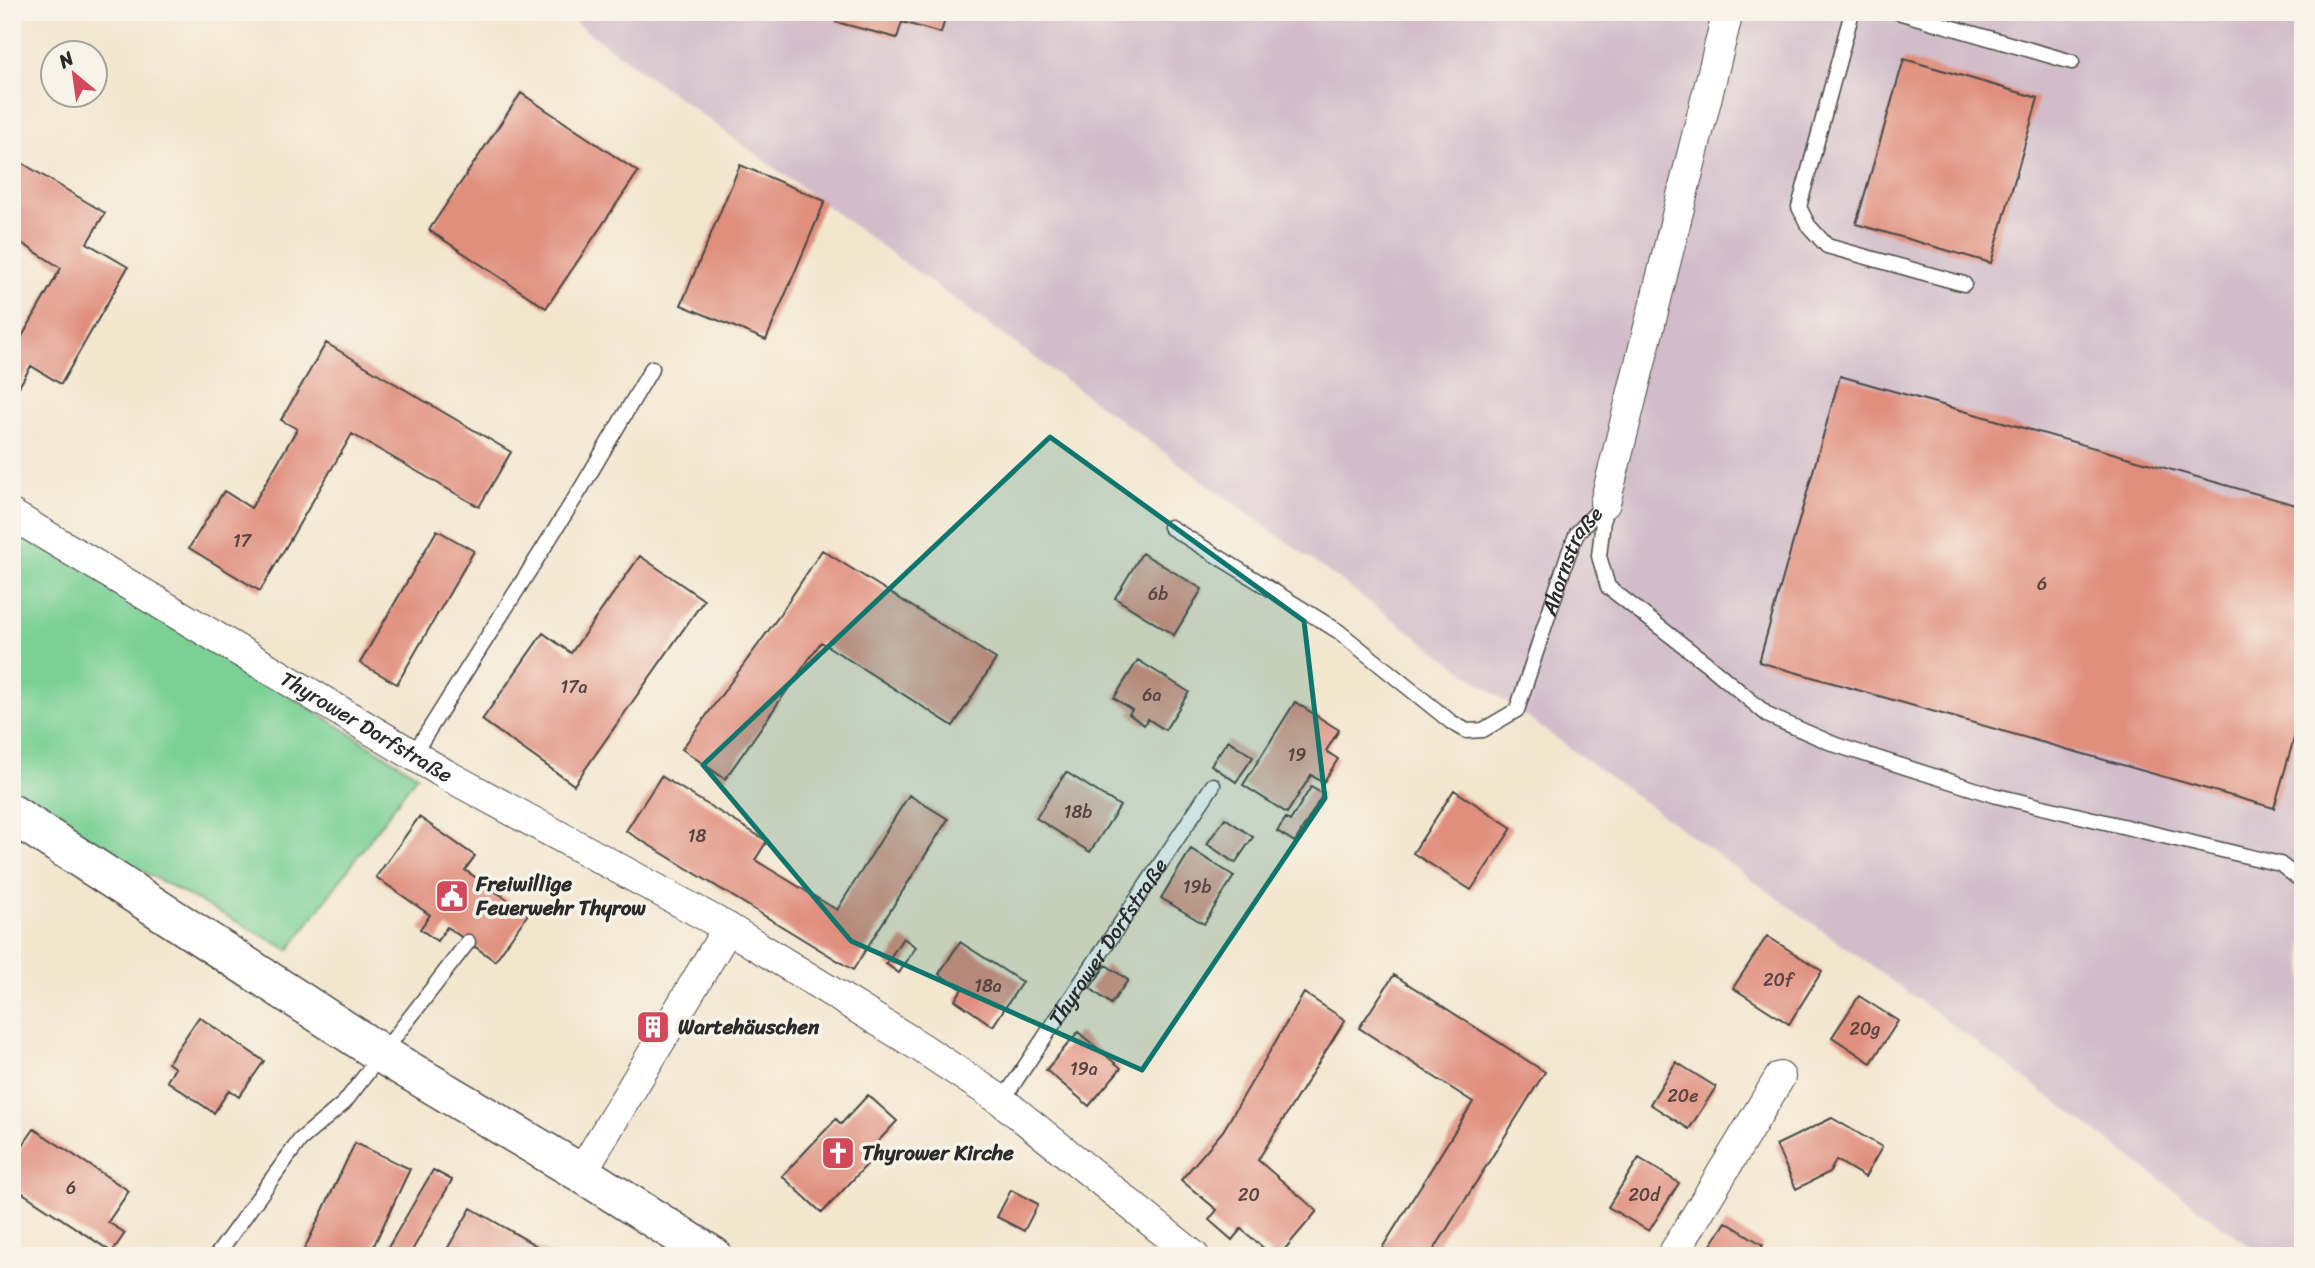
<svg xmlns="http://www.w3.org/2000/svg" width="2315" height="1268" viewBox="0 0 2315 1268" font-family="Sriracha,sans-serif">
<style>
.industrial{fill:#d1bdc9}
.green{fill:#7ad095;stroke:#527e60;stroke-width:2}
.building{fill:#e08e7d}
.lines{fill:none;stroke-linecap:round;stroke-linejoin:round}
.service-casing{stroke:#494744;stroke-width:17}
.minor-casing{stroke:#494744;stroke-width:32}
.secondary-casing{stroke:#494744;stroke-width:41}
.service{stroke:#fff;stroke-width:14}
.minor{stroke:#fff;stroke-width:30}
.secondary{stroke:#fff;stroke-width:38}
.marked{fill:#0f766e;fill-opacity:0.2;stroke:#0f766e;stroke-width:5;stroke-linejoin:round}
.labels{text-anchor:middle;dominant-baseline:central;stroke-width:7;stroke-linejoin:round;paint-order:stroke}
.number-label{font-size:18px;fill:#584440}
.street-label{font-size:21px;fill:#2b2b2b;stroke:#f7f3e8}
.poi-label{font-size:21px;font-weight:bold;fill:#2b2b2b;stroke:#f7f3e8;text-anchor:start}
</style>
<rect width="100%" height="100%" fill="#f7f3e8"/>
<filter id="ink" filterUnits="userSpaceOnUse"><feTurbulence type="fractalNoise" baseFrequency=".0143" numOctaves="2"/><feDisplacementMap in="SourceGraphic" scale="14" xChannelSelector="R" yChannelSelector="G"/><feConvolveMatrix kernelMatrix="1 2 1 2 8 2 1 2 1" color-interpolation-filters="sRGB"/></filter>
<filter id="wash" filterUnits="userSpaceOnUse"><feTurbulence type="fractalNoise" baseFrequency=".00686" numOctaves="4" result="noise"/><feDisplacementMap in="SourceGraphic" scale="28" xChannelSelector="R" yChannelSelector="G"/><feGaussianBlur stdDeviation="1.57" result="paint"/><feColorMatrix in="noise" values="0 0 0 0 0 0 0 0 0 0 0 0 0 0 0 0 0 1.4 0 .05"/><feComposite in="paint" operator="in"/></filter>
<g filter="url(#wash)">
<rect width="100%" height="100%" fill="#f3e6cf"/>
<!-- industrial -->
<path class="industrial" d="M561 12H2303V1242L2299 1256H2263L1949 1022 1517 710Z"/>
<!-- green -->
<path class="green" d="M12 523 417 775 289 950 12 801Z"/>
<g id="blocks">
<!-- building -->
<path class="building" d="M839 12H947L941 33 902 22 897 38 836 22Z
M1904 59 2038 98 1991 263 1856 224Z
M521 93 638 172 546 308 429 230Z
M12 157 105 213 87 243 128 267 61 384 31 366 12 399V354L61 268 12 237Z
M740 165 825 201 766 340 681 305Z
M326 343 511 452 479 507 352 434 260 591 189 548 224 491 251 508 297 429 281 420Z
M1840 376 2303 507V707L2274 808 1759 662Z
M437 530 474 551 397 684 360 663Z
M822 550 996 659 953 726 821 642 725 779 682 749 779 616Z
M1142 553 1202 589 1174 635 1115 598Z
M640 556 704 600 574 785 482 720 543 633 571 653Z
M1138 660 1189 692 1165 730 1148 719 1144 725 1129 714 1132 710 1114 698Z
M1295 702 1339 730 1326 751 1338 759 1323 783 1311 775 1287 813 1243 785Z
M1228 740 1253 757 1236 782 1211 765Z
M1066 772 1120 806 1090 852 1036 818Z
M661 776 767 841 755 860 837 910 909 795 948 819 853 970 626 831Z
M1311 787 1323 794 1295 842 1277 831 1286 818 1290 821Z
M1454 790 1512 828 1471 890 1413 853Z
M419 817 475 856 465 870 528 914 495 961 447 927 437 941 420 929 430 915 376 877Z
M1225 818 1253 837 1235 863 1207 844Z
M1191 849 1234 876 1204 924 1161 898Z
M1767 936 1822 971 1789 1024 1733 988Z
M903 938 916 947 899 973 886 964Z
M960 942 1022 982 993 1026 955 1000 962 989 939 974Z
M1106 965 1128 980 1111 1004 1090 988Z
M1394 975 1545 1072 1430 1256H1377L1473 1102 1359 1028Z
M1304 993 1345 1020 1258 1160 1317 1211 1279 1256H1273L1241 1229 1232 1240 1209 1220 1217 1210 1181 1180 1223 1131Z
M1859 996 1898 1021 1871 1063 1832 1037Z
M654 1011 667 1019 652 1042 640 1034Z
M199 1017 264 1061 239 1097 229 1090 214 1113 167 1081 175 1068 168 1063Z
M1078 1032 1121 1068 1089 1106 1046 1070Z
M1676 1062 1716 1087 1689 1129 1650 1104Z
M868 1095 897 1121 870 1150 875 1156 822 1213 782 1176 836 1119 841 1124Z
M1832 1118 1882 1147 1865 1177 1836 1160 1830 1172 1796 1189 1776 1145Z
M34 1129 129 1191 108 1222 125 1233 112 1252 12 1186V1161Z
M355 1143 410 1169 369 1256H301Z
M1639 1158 1679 1183 1649 1231 1608 1207Z
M433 1170 452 1180 409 1256H395L386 1251Z
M1011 1190 1038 1204 1024 1231 997 1217Z
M471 1208 554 1256H443Z
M1726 1222 1763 1245 1756 1256H1704Z"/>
</g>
</g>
<g filter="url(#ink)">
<use href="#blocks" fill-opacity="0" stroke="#494744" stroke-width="2"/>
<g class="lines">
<!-- service casing -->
<g class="service-casing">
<g id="service">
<path d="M1852 12 1799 207 1808 225 1827 246 1964 284"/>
<path d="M1898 12 2072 62"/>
<path d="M1605 503 1599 556 1608 587 1706 663 1769 716 1836 745 1993 795 2280 864 2303 882"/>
<path id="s1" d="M1170 527 1338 631 1451 722 1467 731 1483 730 1517 710 1568 555 1577 533 1605 503"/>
<path d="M413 755 582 487 652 368"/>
<path id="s2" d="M1002 1101 1213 785"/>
<path d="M216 1256 300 1140 344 1103 468 942"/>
</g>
</g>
<!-- minor casing -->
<g class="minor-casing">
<g id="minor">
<path d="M1605 503 1728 12"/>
<path id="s3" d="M12 515 445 774 728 928 922 1048 1002 1101 1194 1256"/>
<path d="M581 1173 728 928"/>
<path d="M1672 1256 1780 1077"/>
</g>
</g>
<!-- secondary casing -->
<g class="secondary-casing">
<path id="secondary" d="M12 814 383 1055 581 1173 713 1256"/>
</g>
<!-- service -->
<use href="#service" class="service"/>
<!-- minor -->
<use href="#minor" class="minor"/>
<!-- secondary -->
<use href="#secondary" class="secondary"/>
</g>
</g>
<!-- marked area -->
<path class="marked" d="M1050 437 1304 621 1325 798 1142 1070 851 941 703 765Z"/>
<!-- icons -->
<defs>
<g id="civic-square" transform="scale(1.75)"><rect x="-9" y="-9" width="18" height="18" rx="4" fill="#d1495b" stroke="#f7f3e8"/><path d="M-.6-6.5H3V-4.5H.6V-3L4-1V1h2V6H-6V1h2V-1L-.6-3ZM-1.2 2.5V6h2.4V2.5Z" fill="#fff"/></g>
<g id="building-square" transform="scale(1.75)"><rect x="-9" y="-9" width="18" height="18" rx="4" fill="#d1495b" stroke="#f7f3e8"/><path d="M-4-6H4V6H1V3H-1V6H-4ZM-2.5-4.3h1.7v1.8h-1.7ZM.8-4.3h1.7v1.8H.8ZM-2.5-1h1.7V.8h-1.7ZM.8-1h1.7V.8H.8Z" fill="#fff"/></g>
<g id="church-square" transform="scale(1.75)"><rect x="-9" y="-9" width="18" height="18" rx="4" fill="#d1495b" stroke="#f7f3e8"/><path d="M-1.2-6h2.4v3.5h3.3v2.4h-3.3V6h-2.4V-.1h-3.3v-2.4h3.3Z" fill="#fff"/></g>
</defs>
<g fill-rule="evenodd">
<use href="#civic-square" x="452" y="896"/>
<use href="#building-square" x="653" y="1027"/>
<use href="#church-square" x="838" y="1153"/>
</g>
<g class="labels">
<!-- number labels -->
<g class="number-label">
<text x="242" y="541">17</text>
<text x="2042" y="584">6</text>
<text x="1158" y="594">6b</text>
<text x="574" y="687">17a</text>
<text x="1152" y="695">6a</text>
<text x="1297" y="755">19</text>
<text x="1078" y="812">18b</text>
<text x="697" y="836">18</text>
<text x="1197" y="887">19b</text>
<text x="1778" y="980">20f</text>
<text x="988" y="986">18a</text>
<text x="1865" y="1029">20g</text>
<text x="1084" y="1069">19a</text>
<text x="1683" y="1096">20e</text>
<text x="71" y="1188">6</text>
<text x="1249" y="1195">20</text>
<text x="1644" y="1195">20d</text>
</g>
<!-- street labels -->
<g class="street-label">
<text stroke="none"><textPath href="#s1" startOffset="576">Ahornstraße</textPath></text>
<text stroke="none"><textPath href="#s3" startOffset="413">Thyrower Dorfstraße</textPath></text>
<text stroke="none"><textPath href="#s2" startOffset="191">Thyrower Dorfstraße</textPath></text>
</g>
<!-- poi labels -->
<g class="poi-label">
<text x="476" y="884">Freiwillige<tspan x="476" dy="24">Feuerwehr Thyrow</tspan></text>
<text x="678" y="1027">Wartehäuschen</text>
<text x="862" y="1153">Thyrower Kirche</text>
</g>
</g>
<!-- margin -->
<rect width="2315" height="1268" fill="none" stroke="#f7f3e8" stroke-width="42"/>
<!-- north arrow -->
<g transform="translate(74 74) rotate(331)"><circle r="33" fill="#f7f3e8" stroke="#a5a39c" stroke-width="2"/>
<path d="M0-5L12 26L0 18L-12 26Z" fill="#d1495b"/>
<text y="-10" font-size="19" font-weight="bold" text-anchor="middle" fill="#2b2b2b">N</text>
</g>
</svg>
